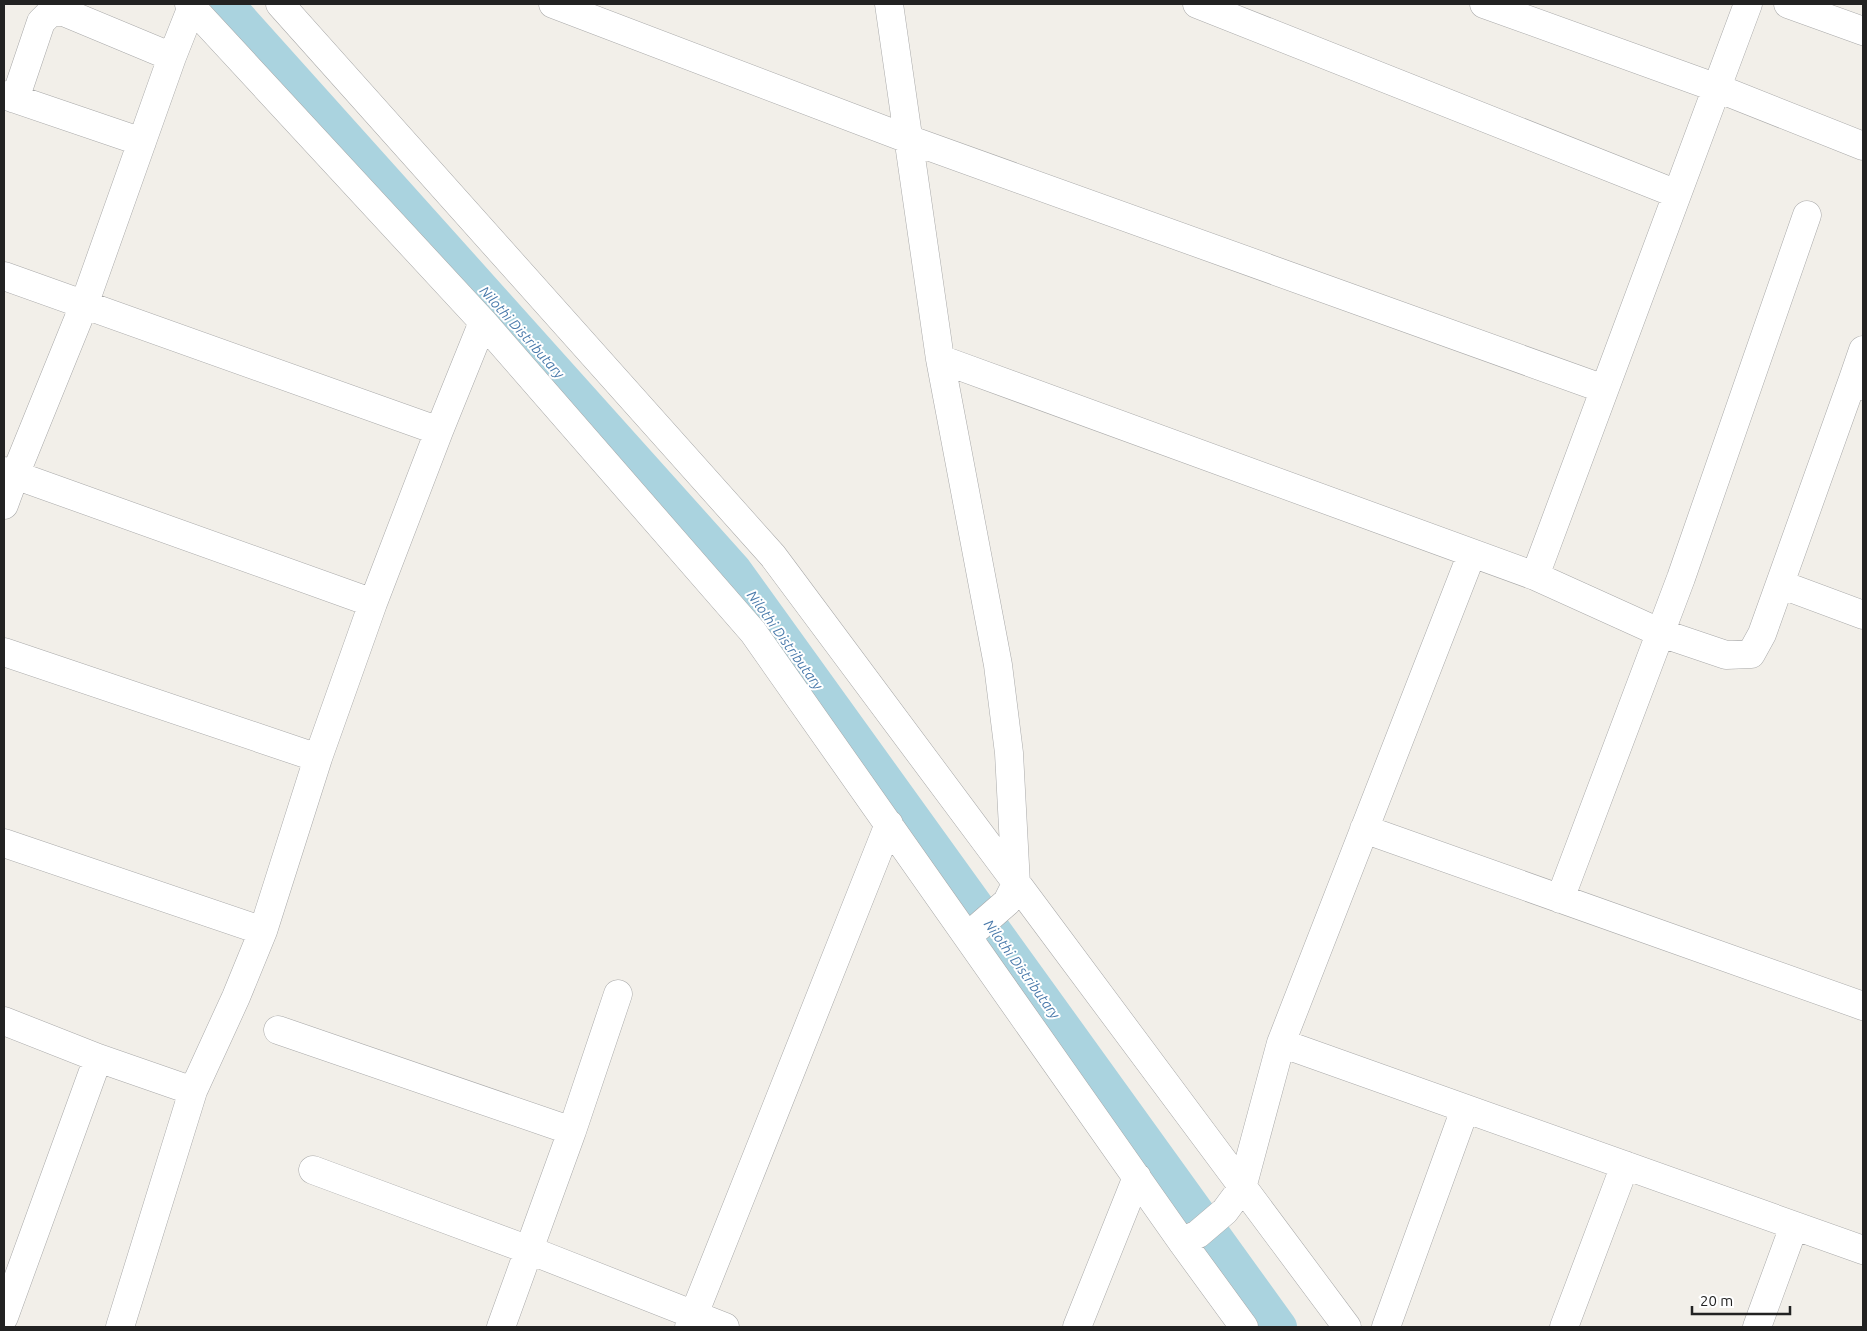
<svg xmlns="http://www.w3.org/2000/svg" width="1867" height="1331" viewBox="0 0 1867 1331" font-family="Ubuntu,sans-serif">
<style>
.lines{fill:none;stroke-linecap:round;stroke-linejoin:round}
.canal{stroke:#aad3df;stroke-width:34}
.minor-casing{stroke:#a9a9a9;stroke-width:29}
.minor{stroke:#fff;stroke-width:28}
.labels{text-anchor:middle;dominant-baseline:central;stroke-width:4;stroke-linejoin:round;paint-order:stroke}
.water-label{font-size:14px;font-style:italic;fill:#4a7aab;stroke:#fff}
</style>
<rect width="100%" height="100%" fill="#f2efe9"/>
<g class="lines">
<!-- canal -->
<path class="canal" d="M227 4 734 569 1280 1327"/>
<!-- minor casing -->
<g class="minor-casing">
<path id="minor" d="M189 4 483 322 753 632 1182 1242 1244 1327
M280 4 773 556 1347 1327
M553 4 908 139 1604 389
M889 4 940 359 998 665 1009 753 1016 884 1007 902 968 936
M1197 4 1677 194
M1484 4 1717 88 1863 146
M1788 4 1863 31
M4 95 142 142
M15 99 41 22 51 12H64L172 57
M4 276 439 431
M940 359 1535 576 1661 633 1726 655 1751 654 1762 634 1852 382 1863 386
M1852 382 1863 350
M4 471 15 475 84 305 172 57 193 4
M4 505 15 475 373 603
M1535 576 1748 4
M1780 584 1863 615
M4 652 318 758
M1364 829 1863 1006
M4 843 263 931
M1560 899 1681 578 1807 215
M4 1021 98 1058 193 1091
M278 1030 572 1131
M1281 1043 1863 1250
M313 1170 529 1250 725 1327
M1182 1242 1198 1234 1225 1211 1242 1188 1281 1043 1472 553
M4 1317 98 1058
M120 1327 193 1091 236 997 263 931 318 758 373 603 439 431 483 322
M501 1327 572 1131 618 994
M689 1327 889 824
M1077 1327 1137 1177
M1386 1327 1465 1109
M1564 1327 1625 1165
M1757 1327 1794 1226"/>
</g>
<!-- minor -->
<use href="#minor" class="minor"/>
</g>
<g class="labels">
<!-- water labels -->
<g class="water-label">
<text transform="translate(522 332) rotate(48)">Nilothi Distributary</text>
<text transform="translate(785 640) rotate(54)">Nilothi Distributary</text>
<text transform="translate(1022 969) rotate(54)">Nilothi Distributary</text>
</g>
</g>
<!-- border -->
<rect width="1867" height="1331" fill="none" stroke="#222222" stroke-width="10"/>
<!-- scale -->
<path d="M1692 1306v8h98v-8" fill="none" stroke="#222222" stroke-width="2.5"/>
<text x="1700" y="1306" font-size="15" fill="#222222" stroke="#ffffff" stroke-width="4" paint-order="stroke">20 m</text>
</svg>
